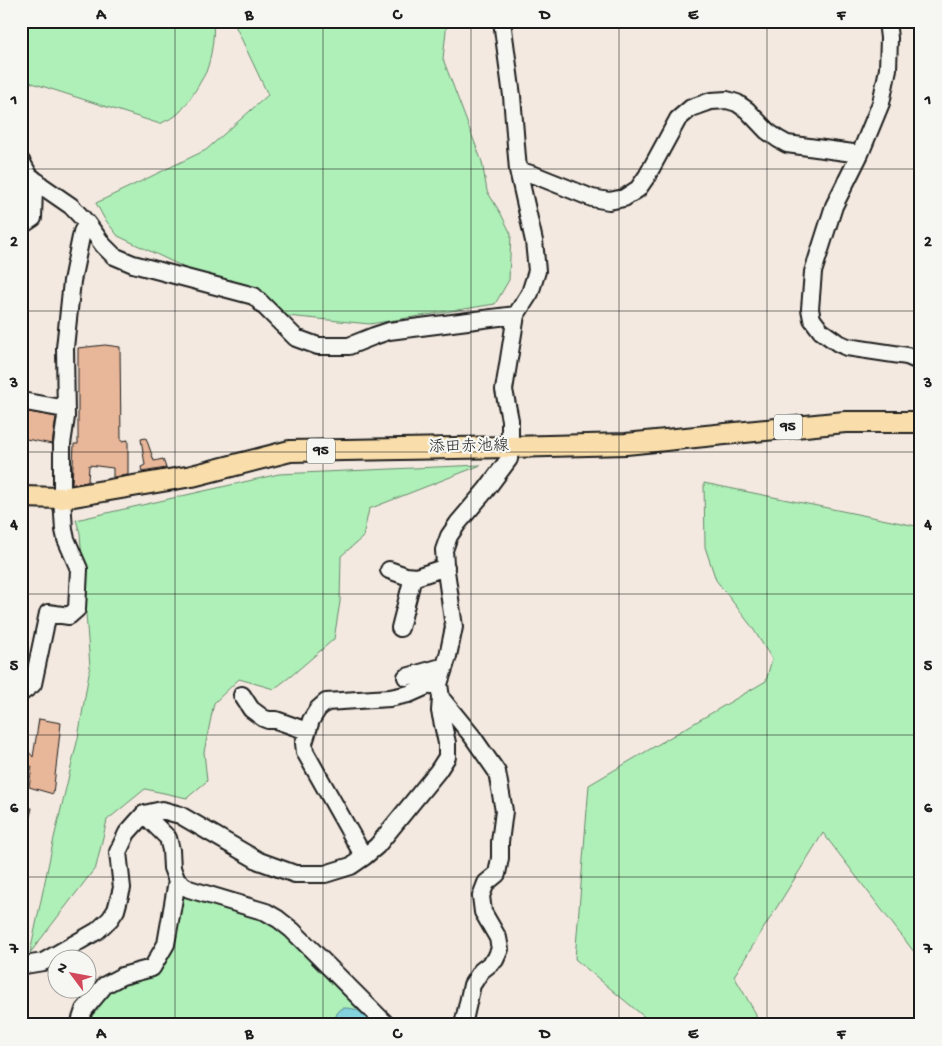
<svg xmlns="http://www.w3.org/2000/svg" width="942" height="1046" viewBox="0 0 942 1046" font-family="'Gochi Hand','Klee One',sans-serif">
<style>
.green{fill:#aff0b8;stroke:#66866a}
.water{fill:#83d3de;stroke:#5a8a90}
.building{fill:#e8b699;stroke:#1c1c1c}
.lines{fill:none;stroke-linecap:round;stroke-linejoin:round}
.minor-casing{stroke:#1c1c1c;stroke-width:20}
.major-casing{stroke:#1c1c1c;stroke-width:24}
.minor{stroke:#f6f6f2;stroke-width:16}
.major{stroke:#f9deab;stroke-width:20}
.grid{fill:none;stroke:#1c1c1c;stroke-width:1;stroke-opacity:0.55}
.labels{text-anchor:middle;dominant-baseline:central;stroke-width:4.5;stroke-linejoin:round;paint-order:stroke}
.shield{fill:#f6f6f2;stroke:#5d5d5c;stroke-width:1}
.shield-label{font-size:15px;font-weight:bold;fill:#1c1c1c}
.street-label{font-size:16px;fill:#1c1c1c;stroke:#f6f6f2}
.neatline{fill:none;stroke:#1c1c1c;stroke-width:2}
.grid-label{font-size:16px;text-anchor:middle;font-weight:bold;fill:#1c1c1c}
</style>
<rect width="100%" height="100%" fill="#f3e9e0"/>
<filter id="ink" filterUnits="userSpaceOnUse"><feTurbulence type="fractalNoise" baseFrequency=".02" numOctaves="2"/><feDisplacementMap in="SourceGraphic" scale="10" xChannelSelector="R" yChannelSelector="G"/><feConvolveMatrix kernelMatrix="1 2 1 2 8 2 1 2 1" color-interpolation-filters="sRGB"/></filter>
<g filter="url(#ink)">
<!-- green -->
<path class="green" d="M29 21H213C215 35 211 59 206 72 200 83 185 110 174 117 170 119 165 121 160 124L23 80 21 75V34Z
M233 21H447L443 59 482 162 487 191 501 214 511 234 509 280 495 304 370 324 287 316 118 236 104 218 96 203 206 150 268 95Z
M481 465 369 509 363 537 341 556 340 602 334 639 291 676 274 689 239 679 214 703 204 752 207 781 187 798 145 789 107 820 96 867 30 953 54 838 78 738 90 667 80 533 76 520 279 474Z
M704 483 921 527V961L823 833 734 976 756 1014V1025H654L575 959 589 785 766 681 772 659 752 627 716 580 705 547Z
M180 891 248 911 287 931 375 1022 370 1025H79L105 985 152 968Z"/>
<!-- water -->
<path class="water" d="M343 1008C358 1008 363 1012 373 1022L369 1023H364L360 1019 356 1022 354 1025H335C335 1017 336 1012 343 1008Z"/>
<!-- building -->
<path class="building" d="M105 345 120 347 121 441 128 440V475L113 477V468L89 465 88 482 72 484 74 444H78V348Z
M23 411 56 417 52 444 21 438V420Z
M146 438 154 461 163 459 166 468 142 472 141 467 145 465 141 439Z
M39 719 61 723 53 794 29 787 32 766 21 772V742L33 757Z
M21 806 32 808 25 838 21 837Z"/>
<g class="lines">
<!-- minor casing -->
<g class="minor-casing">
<path id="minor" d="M887 21 889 38 888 69 881 103 860 154 834 206 813 272 810 309 812 319 821 331 838 343 847 347 907 356 921 362
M21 161 29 175 42 186 71 206 87 223 103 245 114 256 133 264 254 296 296 338 318 346H349L374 336 389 331 516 315
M518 170 537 176 592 198 609 201 624 198 638 189 647 176 678 119 691 108 711 101 727 100 737 103 747 110 767 131 778 139 787 144 860 154
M21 226 33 218 34 189 38 182
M21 401 66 409
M389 570 406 576 416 577 446 567
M400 628 413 577
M406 677 445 666
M21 693 33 684 48 613 69 616 77 609 79 569 66 539 64 530 62 498V444L66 417 65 348 72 281 82 232 87 223
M242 695 251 709 263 718 268 720H276L307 731
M441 698 472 736 497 772 504 811 500 842V858L497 874 486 883 481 896 483 912 498 938 500 949 495 960 481 971 472 985 463 1025
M364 857 305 752 304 743 311 720 318 709 326 702 390 698 409 694 427 686 439 684
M177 881 189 889 266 912 278 919 292 930 385 1023
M21 965H25L43 962 97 931 110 919 116 910 122 888 118 852 127 833 144 814 162 810 180 815 259 861 295 874H325L351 866 364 857 377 846 438 771 447 757V743L440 711 441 698 439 684 448 656 454 627 445 564 444 550 449 536 458 523 486 490 509 459 510 447V420L504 390 516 315 530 293 537 271 534 241 518 170 512 96 502 21
M79 1025 84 1010 105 985 122 976 152 968 166 944 177 881 172 868 171 850 168 838 144 814"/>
</g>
<!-- major casing -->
<g class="major-casing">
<path id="major" d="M21 497 62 498 192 476 290 451 510 447 626 444 845 422H921"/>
</g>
<!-- minor -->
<use href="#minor" class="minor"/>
<!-- major -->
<use href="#major" class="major"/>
</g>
</g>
<!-- grid -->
<path class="grid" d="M175 21V1025M323 21V1025M471 21V1025M619 21V1025M767 21V1025M21 169H921M21 311H921M21 452H921M21 594H921M21 735H921M21 877H921"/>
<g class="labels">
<!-- shield labels -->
<g class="shield">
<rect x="774" y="414.5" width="28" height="25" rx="4"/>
<rect x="307" y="438.5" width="28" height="25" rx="4"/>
</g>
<g class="shield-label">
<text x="788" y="427">95</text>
<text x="321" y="451">95</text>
</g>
<!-- street labels -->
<g class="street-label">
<text transform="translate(469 448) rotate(-1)">添田赤池線</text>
</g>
</g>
<!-- margin -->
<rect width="942" height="1046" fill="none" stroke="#f6f6f2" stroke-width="55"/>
<!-- north arrow -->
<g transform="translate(72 974) rotate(302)"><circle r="24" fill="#f6f6f2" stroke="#9f9f9c"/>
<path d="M0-4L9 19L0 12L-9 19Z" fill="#d1495b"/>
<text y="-8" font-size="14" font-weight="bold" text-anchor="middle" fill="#1c1c1c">N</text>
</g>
<rect x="28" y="28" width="886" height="990" class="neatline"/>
<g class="grid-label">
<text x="101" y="19">A</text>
<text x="249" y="19">B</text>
<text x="397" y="19">C</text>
<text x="545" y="19">D</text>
<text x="693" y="19">E</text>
<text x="841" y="19">F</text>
<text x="14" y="104">1</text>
<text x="928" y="104">1</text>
<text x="14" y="246">2</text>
<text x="928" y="246">2</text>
<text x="14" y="387">3</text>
<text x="928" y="387">3</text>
<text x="14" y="529">4</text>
<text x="928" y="529">4</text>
<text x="14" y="670">5</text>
<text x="928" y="670">5</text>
<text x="14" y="812">6</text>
<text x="928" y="812">6</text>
<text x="14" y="953">7</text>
<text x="928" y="953">7</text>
<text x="101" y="1038">A</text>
<text x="249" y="1038">B</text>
<text x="397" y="1038">C</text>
<text x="545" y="1038">D</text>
<text x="693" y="1038">E</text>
<text x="841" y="1038">F</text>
</g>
</svg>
